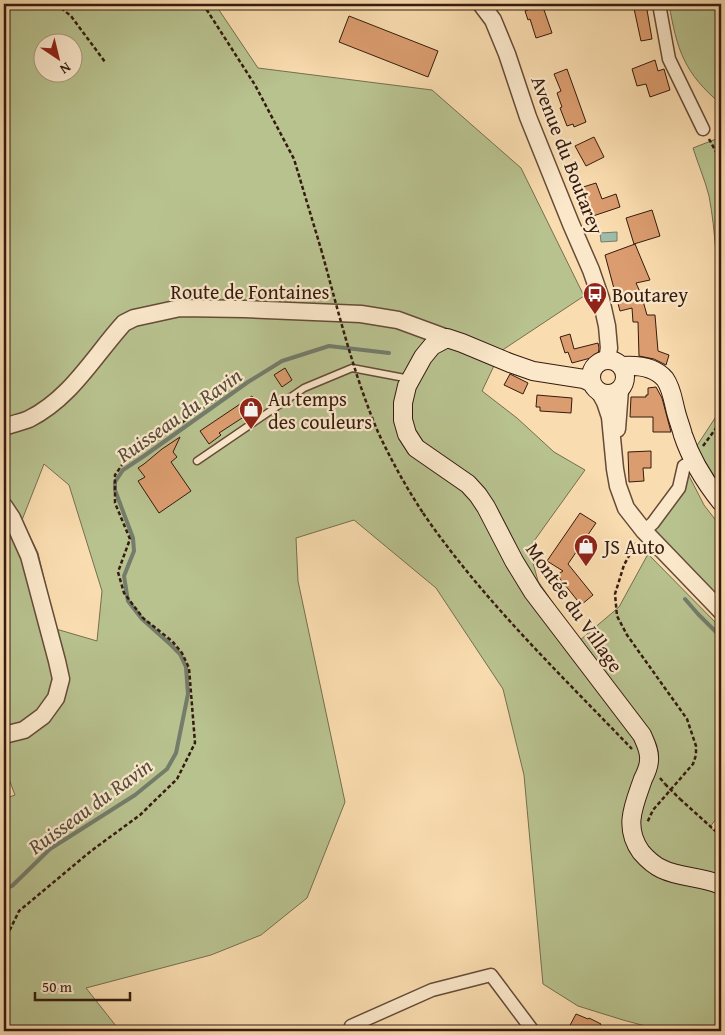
<svg xmlns="http://www.w3.org/2000/svg" width="725" height="1035" viewBox="0 0 725 1035" font-family="'Gentium Book Plus',serif">
<style>
.green{fill:#b8c28f;stroke:#766e4f;fill-rule:evenodd}
.water{fill:#9ebca8;stroke:#747c6b}
.lines{fill:none;stroke-linecap:round;stroke-linejoin:round}
.stream{stroke:#747c6b;stroke-width:4}
.building{fill:#db9d6f;stroke:#351b0f}
.service-casing{stroke:#664b37;stroke-width:9}
.minor-casing{stroke:#664b37;stroke-width:15}
.tertiary-casing{stroke:#664b37;stroke-width:19}
.secondary-casing{stroke:#351b0f;stroke-width:20}
.path{stroke:#351b0f;stroke-width:2.5;stroke-dasharray:4 2.5;stroke-linecap:butt}
.service{stroke:#fbe8cb;stroke-width:6}
.minor{stroke:#fbe8cb;stroke-width:12}
.tertiary{stroke:#fbe8cb;stroke-width:16}
.secondary{stroke:#fbe8cb;stroke-width:18}
.path-bridge{stroke:#351b0f;stroke-width:2.5;stroke-dasharray:4 2.5;stroke-linecap:butt}
.labels{text-anchor:middle;dominant-baseline:central;stroke-width:4.5;stroke-linejoin:round;paint-order:stroke}
.street-label{font-size:20px;fill:#351b0f;stroke:#fbe8cb}
.poi-label{font-size:20px;fill:#351b0f;stroke:#fbe8cb;text-anchor:start}
.water-label{font-size:21px;font-style:italic;fill:#544b3d;stroke:#fbe8cb}
</style>
<rect width="100%" height="100%" fill="#f9dcaf"/>
<filter id="stains"><feTurbulence type="fractalNoise" baseFrequency=".004" numOctaves="4"/><feColorMatrix values="0 0 0 0 .2 0 0 0 0 .09 0 0 0 0 .02 0 0 0 .5 -.17"/></filter>
<radialGradient id="worn" r=".72"><stop offset=".6" stop-color="#630" stop-opacity="0"/><stop offset="1" stop-color="#630" stop-opacity=".3"/></radialGradient>
<!-- green -->
<path class="green" d="M4 4H215L258 68 432 90 521 168 584 296 501 351 482 391 517 418 554 452 585 470 529 548 538 581 579 641 619 607 648 554 721 628V822L716 819 710 827 721 837V1031H664L623 1020 578 1006 543 984 524 775 503 689 436 588 354 520 296 538 298 581 345 802 307 898 261 935 211 955 86 988 120 1031H4V799L15 795 4 766ZM42 42H72V72H42ZM44 464 69 485 102 591 97 641 56 629 38 553 22 520Z
M669 4H721V104C684 73 677 50 669 4Z
M716 139 721 154V305C716 269 716 232 709 196 705 180 698 164 693 148Z
M721 409V484L713 474 696 447Z
M686 470 704 505 721 527V608L651 534Z"/>
<!-- water -->
<path class="water" d="M617 232V241L601 242 600 233Z"/>
<g class="lines">
<!-- stream -->
<path class="stream" d="M685 599 698 614 721 637
M4 889 12 886 50 849 135 795 167 769 176 753 188 694 186 667 180 654 170 644 142 619 128 601 124 576 134 551 133 538 115 490V482L123 470 144 456 248 382 282 361 329 346 389 353"/>
</g>
<!-- building -->
<path class="building" d="M542 4 552 33 536 38 530 19 528 20 525 11Z
M633 4H646L652 39 641 41Z
M349 16 438 51 428 77 339 42Z
M655 60 658 71 664 69 670 90 650 97 646 84 637 86 632 69Z
M567 69 586 122 574 127 573 124 567 126 560 108 562 107 557 93 561 91 554 74Z
M594 137 604 157 586 166 575 146Z
M596 183 602 199 616 194 620 207 590 217 580 188Z
M652 210 660 236 634 244 626 218Z
M635 244 650 280 636 283 641 294 647 315H655L658 351 669 355 666 365 654 359 639 356 638 322H633L632 308 620 311 605 255Z
M570 334 574 349 598 343 599 348 598 356 572 363 568 352 565 353 560 337Z
M285 368 292 380 282 387 274 375Z
M510 374 528 383 523 394 504 385Z
M656 387 662 398 671 432H653V417H630L631 397H646V395H648V388Z
M537 395 572 398 571 413 540 411V407H536Z
M252 396 259 407 219 433 221 435 209 444 200 431Z
M180 437 173 452 177 457 171 462 191 491 159 513 138 481 145 477 138 468 144 464 162 449Z
M651 451V468H643L644 481 629 482 628 452Z
M580 513 596 523 568 564 593 595 581 605 557 575 563 571 547 561Z
M576 1014 588 1019 589 1018 601 1024 596 1031H567Z"/>
<g class="lines">
<!-- service casing -->
<g class="service-casing">
<path id="service" d="M197 461 304 388 352 368 410 379"/>
</g>
<!-- minor casing -->
<g class="minor-casing">
<path id="minor" d="M659 4 669 59 703 129
M644 531 653 523 679 488 684 466 693 461
M351 1026 432 990 491 975 533 1031"/>
</g>
<!-- tertiary casing -->
<g class="tertiary-casing">
<path id="tertiary" d="M481 4 493 20 507 54 528 117 571 224 591 270 601 299 607 326 609 348 607 360
M600 393 605 402 610 417 615 469 618 486 626 508 644 531 721 611
M4 427C12 424 22 422 29 419 71 398 94 356 124 323L134 318 180 308 245 309 361 314 398 320 447 338
M617 429 620 390
M4 506 12 518 29 556 57 661 61 679 56 698 43 716 24 730 4 735"/>
</g>
<!-- secondary casing -->
<g class="secondary-casing">
<path id="secondary" d="M591 377a17 17 0 1 1 34 0a17 17 0 1 1-34 0Z
M622 366C637 365 655 367 665 379 672 389 673 401 676 412 678 420 681 427 683 435 691 459 705 482 721 502
M592 383 584 379 533 371 510 363 462 343 447 338 432 346 423 357 407 386 403 403V420L407 434 416 448 468 484 478 495 486 507 514 561 533 592 642 735C645 742 650 751 649 760 649 766 646 773 643 779 634 805 623 827 641 852 647 859 653 865 662 869 680 878 702 876 721 885"/>
</g>
<!-- path -->
<path class="path" d="M56 4 71 16 105 62
M203 4 255 85 294 159 321 249
M709 139 721 161
M721 189 720 217 721 236
M703 446 717 427 721 418
M423 513C482 599 559 673 632 749
M636 543 624 565 615 594 617 616 627 635 687 719 696 746V755L693 764 653 810 647 823
M660 778 665 784
M680 799 721 836
M4 942 19 911 91 851 140 815 177 779 195 743 189 668 182 653 172 641 143 618 124 593 118 572 130 539 115 503V475L136 445 155 441 229 390"/>
<!-- service -->
<use href="#service" class="service"/>
<!-- minor -->
<use href="#minor" class="minor"/>
<!-- tertiary -->
<use href="#tertiary" class="tertiary"/>
<!-- secondary -->
<use href="#secondary" class="secondary"/>
<!-- path-bridge -->
<path class="path-bridge" d="M321 249C338 310 353 373 378 432 391 460 406 487 423 513
M665 784 680 799"/>
</g>
<!-- icons -->
<defs>
<g id="bus-pin" transform="scale(1.25)"><path d="M0 17L-7.5 6A9.5 9.5 0 1 1 7.5 6Z" fill="#8f2418" stroke="#fbe8cb"/><path d="M-5-6H5V4H4V6H2V4H-2V6H-4V4H-5ZM-3.5-4V0h7V-4ZM-3.5 1.2v1.5H-2V1.2ZM2 1.2v1.5H3.5V1.2Z" fill="#fff"/></g>
<g id="shop-pin" transform="scale(1.25)"><path d="M0 17L-7.5 6A9.5 9.5 0 1 1 7.5 6Z" fill="#8f2418" stroke="#fbe8cb"/><path d="M-5-2.5h2.3a2.7 3.5 0 0 1 5.4 0H5L5.5 6h-11ZM-1.5-2.5h3a1.5 2.3 0 0 0-3 0Z" fill="#fff"/></g>
</defs>
<g fill-rule="evenodd">
<use href="#bus-pin" x="595" y="294"/>
<use href="#shop-pin" x="251" y="409"/>
<use href="#shop-pin" x="586" y="546"/>
</g>
<g class="labels">
<!-- street labels -->
<g class="street-label">
<text transform="translate(568 155) rotate(69)">Avenue du Boutarey</text>
<text x="250" y="291">Route de Fontaines</text>
<text transform="translate(575 607) rotate(55)">Montée du Village</text>
</g>
<!-- poi labels -->
<g class="poi-label">
<text x="612" y="294">Boutarey</text>
<text x="268" y="398">Au temps<tspan x="268" dy="23">des couleurs</tspan></text>
<text x="604" y="546">JS Auto</text>
</g>
<!-- water labels -->
<g class="water-label">
<text transform="translate(179 415) rotate(-35)">Ruisseau du Ravin</text>
<text transform="translate(90 806) rotate(-36)">Ruisseau du Ravin</text>
</g>
</g>
<!-- margin -->
<rect width="725" height="1035" fill="none" stroke="#f9dcaf" stroke-width="20"/>
<rect x="5" y="5" width="715" height="1025" fill="none" stroke="#351b0f" stroke-width="2.5"/>
<rect x="10" y="10" width="705" height="1015" fill="none" stroke="#351b0f"/>
<!-- north arrow -->
<g transform="translate(58 58) rotate(145)"><circle r="24" fill="#fbe8cb" stroke="#ac9680"/>
<path d="M0-4L9 19L0 12L-9 19Z" fill="#8f2418"/>
<text y="-8" font-size="14" font-weight="bold" text-anchor="middle" fill="#351b0f">N</text>
</g>
<!-- scale -->
<path d="M35 992v8h95v-8" fill="none" stroke="#351b0f" stroke-width="2.5"/>
<text x="42" y="992" font-size="15" fill="#351b0f" stroke="#fbe8cb" stroke-width="4" paint-order="stroke">50 m</text>
<rect width="100%" height="100%" filter="url(#stains)"/>
<rect width="100%" height="100%" fill="url(#worn)"/>
</svg>
